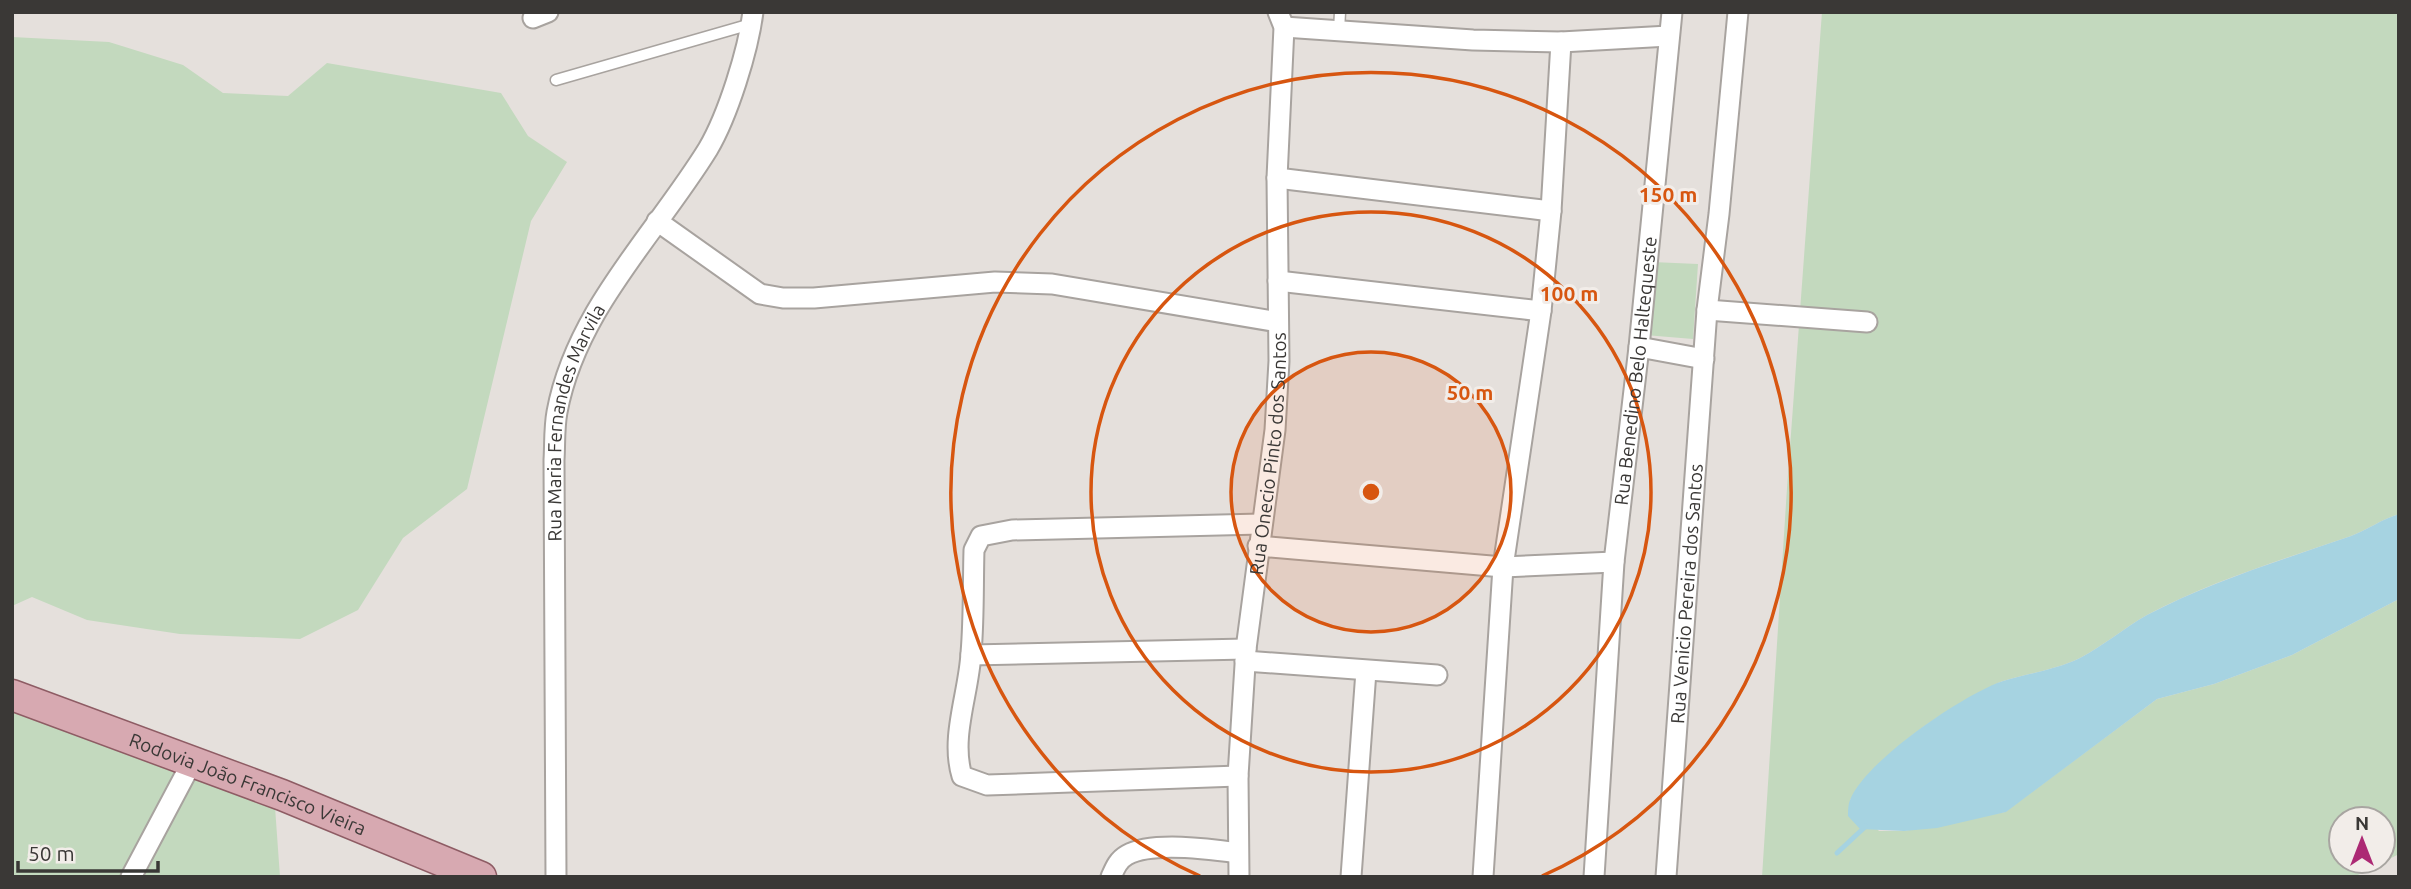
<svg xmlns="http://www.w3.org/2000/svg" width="2411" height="889" viewBox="0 0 2411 889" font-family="Ubuntu,sans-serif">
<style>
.green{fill:#c3d9be;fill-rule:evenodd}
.water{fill:#a6d3e1}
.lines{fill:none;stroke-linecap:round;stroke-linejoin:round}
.stream{stroke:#a6d3e1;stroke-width:5}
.service-casing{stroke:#a8a39f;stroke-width:13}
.minor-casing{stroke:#a8a39f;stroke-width:23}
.primary-casing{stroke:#8e5c64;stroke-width:33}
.service{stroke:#fff;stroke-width:10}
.minor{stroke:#fff;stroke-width:19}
.primary{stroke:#d7a9b1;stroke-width:30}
.ring{fill:none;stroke:#d75610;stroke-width:3.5}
.labels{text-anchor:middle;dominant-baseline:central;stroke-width:6;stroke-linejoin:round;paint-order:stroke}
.street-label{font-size:19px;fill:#3a3836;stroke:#f2ede9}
.centre{fill:#d75610;stroke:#f2ede9;stroke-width:3.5}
.ring-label{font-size:21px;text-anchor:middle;font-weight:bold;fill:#d75610;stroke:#f2ede9;stroke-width:6;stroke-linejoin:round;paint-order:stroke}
</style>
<rect width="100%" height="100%" fill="#e5e0dc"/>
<!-- green -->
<path class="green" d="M1822 12H2399V514C2382 519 2367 530 2351 536 2281 560 2212 581 2147 615 2124 628 2103 646 2080 658 2055 670 2029 673 2003 681 1994 684 1984 691 1975 695 1926 721 1881 755 1850 800L1879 831H1904L2005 812 2157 699 2214 684 2292 655 2399 599V854L2354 877H1762L1787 488ZM2341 819H2383V861H2341Z
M12 37 109 42 183 65 223 93 288 96 327 63 501 93 528 136 567 162 531 221 467 489 403 538 358 610 300 639 180 634 87 620 32 597 12 606Z
M1652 262 1698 264 1693 339 1645 335Z
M12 708 275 807 280 877H12Z"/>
<!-- water -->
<path class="water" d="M2399 514V599L2292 655 2214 684 2157 699 2006 812 1937 828 1904 831 1860 829 1848 816C1848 812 1848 805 1850 800 1865 761 1964 694 2003 681 2029 673 2055 670 2080 658 2103 646 2124 628 2147 615 2212 581 2282 560 2351 536 2367 530 2382 519 2399 514Z"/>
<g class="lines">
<!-- stream -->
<path class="stream" d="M1837 853 1866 826"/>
<!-- service casing -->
<g class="service-casing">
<path id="service" d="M1339 31 1340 12
M556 80 751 24"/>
</g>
<!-- minor casing -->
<g class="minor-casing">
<g id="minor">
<path d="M533 18 548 12"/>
<path d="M1284 27 1473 40 1561 42 1669 36"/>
<path d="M1277 178 1551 211"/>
<path d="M657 221 760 294 783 298H814L995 282 1052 284 1278 322"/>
<path d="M1278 281 1541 311"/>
<path d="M1707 310 1867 322"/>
<path d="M1639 347 1704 359"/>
<path d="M1258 546 1503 567 1614 562"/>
<path d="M971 655 1246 649"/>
<path d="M1245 661 1437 675"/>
<path d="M1238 776 987 785 962 776C950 737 969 693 971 653 974 619 973 585 974 550L981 536 1012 530 1261 524"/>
<path d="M131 877 192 762"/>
<path id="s1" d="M556 877 554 460C555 445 554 428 557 412 576 310 655 235 708 149 728 115 748 51 753 12"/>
<path d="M1111 877C1115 868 1118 860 1127 855 1152 841 1210 849 1238 853"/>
<path id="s2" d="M1239 877 1238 776 1246 649 1275 430 1279 361 1277 178 1284 27 1278 12"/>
<path d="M1351 877 1366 671"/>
<path d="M1483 877 1503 567 1541 311 1551 211 1561 42"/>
<path id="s3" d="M1594 877 1614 562 1639 347 1672 12"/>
<path id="s4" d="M1666 877 1707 310 1719 214 1738 12"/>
</g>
</g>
<!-- primary casing -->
<g class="primary-casing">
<g id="primary">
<path id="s5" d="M12 695 282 795 481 877"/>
</g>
</g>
<!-- service -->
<use href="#service" class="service"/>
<!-- minor -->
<use href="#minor" class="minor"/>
<!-- primary -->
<use href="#primary" class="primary"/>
</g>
<!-- distance rings -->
<circle cx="1371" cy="492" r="140" fill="#d75610" fill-opacity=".12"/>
<g class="ring">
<circle cx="1371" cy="492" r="140"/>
<circle cx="1371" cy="492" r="280"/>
<path d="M1200 876A420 420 0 1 1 1542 876"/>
</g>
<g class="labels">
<!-- street labels -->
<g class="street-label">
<text stroke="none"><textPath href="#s3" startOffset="508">Rua Benedino Belo Haltequeste</textPath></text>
<text stroke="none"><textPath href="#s1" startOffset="458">Rua Maria Fernandes Marvila</textPath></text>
<text stroke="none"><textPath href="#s2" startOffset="425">Rua Onecio Pinto dos Santos</textPath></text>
<text stroke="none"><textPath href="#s4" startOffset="284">Rua Venicio Pereira dos Santos</textPath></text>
<text stroke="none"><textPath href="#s5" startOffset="252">Rodovia João Francisco Vieira</textPath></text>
</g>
</g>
<circle cx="1371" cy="492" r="10" class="centre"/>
<g class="ring-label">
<text x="1668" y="202">150 m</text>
<text x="1569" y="301">100 m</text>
<text x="1470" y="400">50 m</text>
</g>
<!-- border -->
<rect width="2411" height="889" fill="none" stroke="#3a3836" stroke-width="28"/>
<!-- north arrow -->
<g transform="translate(2362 840)"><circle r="33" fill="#f2ede9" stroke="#a8a5a1" stroke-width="2"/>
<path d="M0-5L12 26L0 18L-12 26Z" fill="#ac2974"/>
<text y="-10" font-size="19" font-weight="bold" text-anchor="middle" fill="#3a3836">N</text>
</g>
<!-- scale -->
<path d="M18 861v10h140v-10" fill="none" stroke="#3a3836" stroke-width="3.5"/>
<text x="28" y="861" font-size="21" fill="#3a3836" stroke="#f2ede9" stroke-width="5" paint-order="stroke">50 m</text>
</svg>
